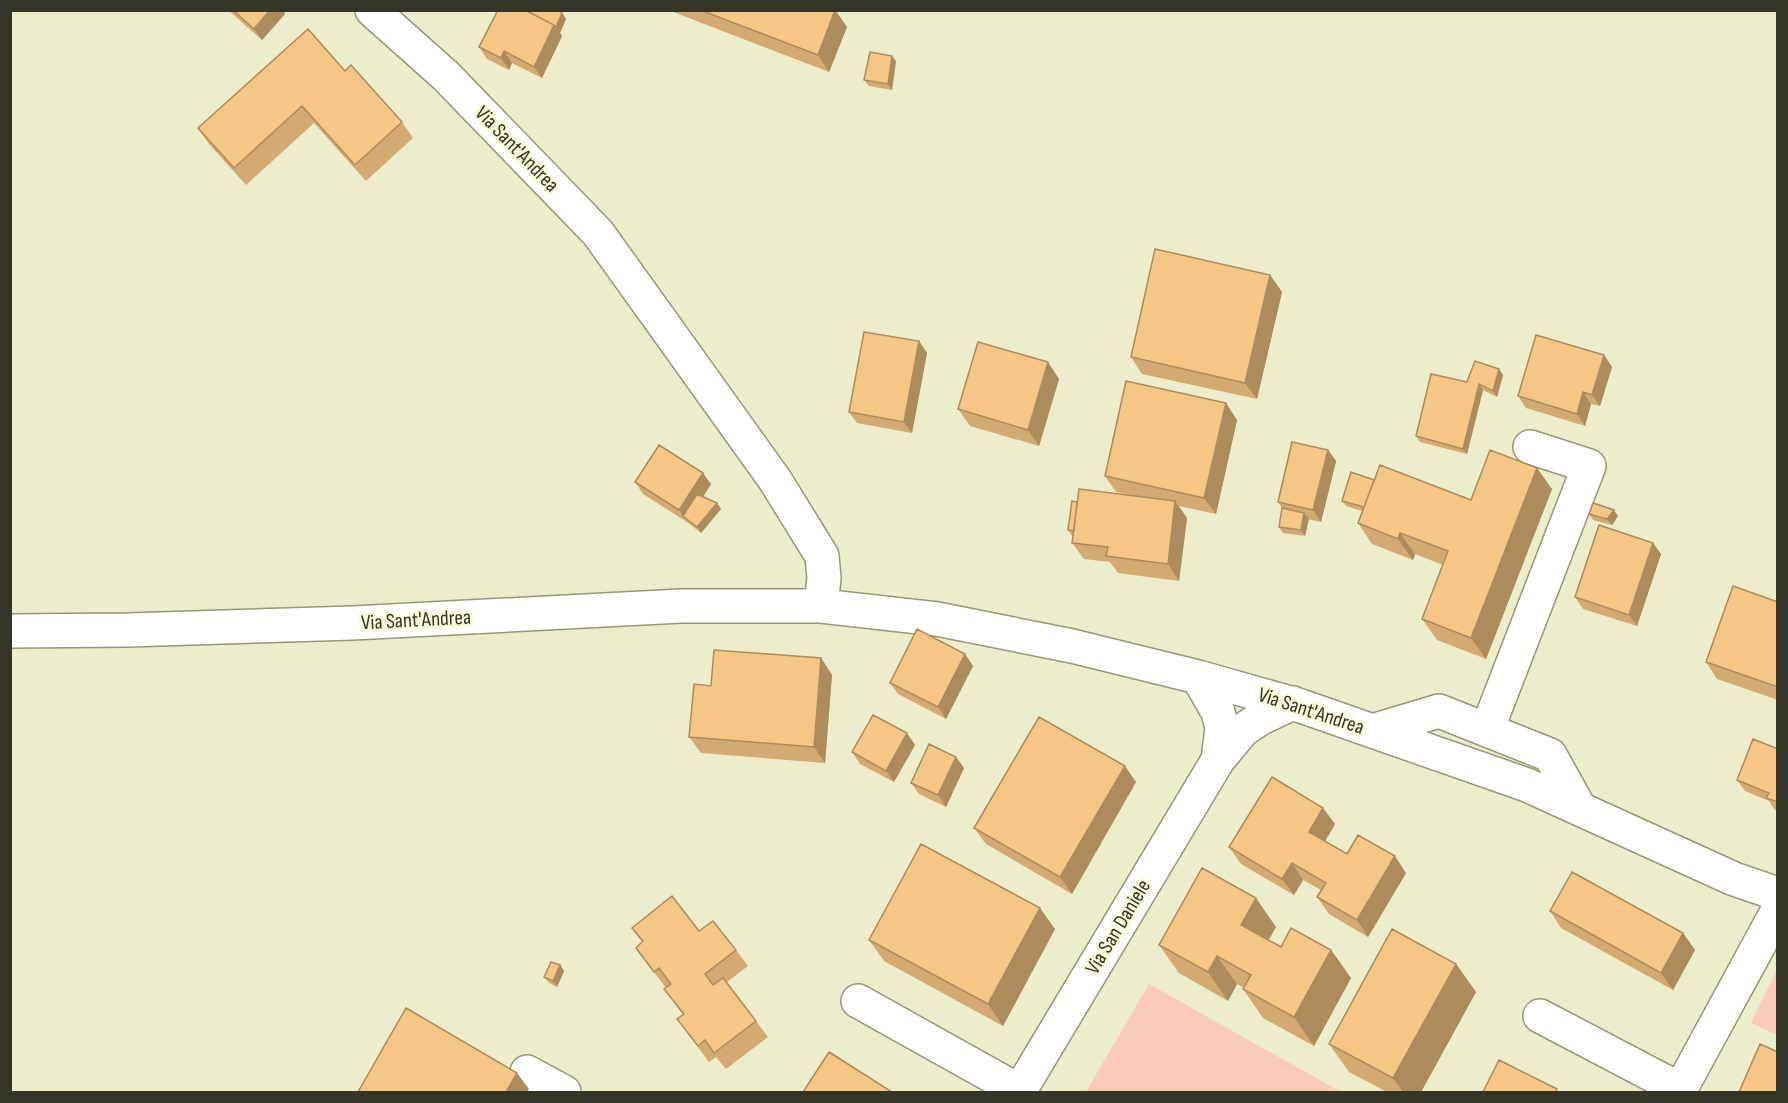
<svg xmlns="http://www.w3.org/2000/svg" width="1788" height="1103" viewBox="0 0 1788 1103" font-family="'Sofia Sans Condensed',sans-serif">
<style>
.green{fill:#fccab8}
.lines{fill:none;stroke-linecap:round;stroke-linejoin:round}
.minor-casing{stroke:#979777;stroke-width:36}
.minor{stroke:#fff;stroke-width:33}
.wall{fill:#d4aa72}
.shaded-wall{fill:#ac8b5d}
.building{fill:#f6c685;stroke:#ac8b5d;stroke-width:1.5}
.labels{text-anchor:middle;dominant-baseline:central;stroke-width:6;stroke-linejoin:round;paint-order:stroke}
.street-label{font-size:21px;fill:#343427;stroke:#fafbd8}
</style>
<rect width="100%" height="100%" fill="#ecedcb"/>
<!-- green -->
<path class="green" d="M1777 970V1035L1751 1023Z
M1149 984 1341 1092H1086Z"/>
<g class="lines">
<!-- minor casing -->
<g class="minor-casing">
<path id="minor" d="M372 10 446 76 598 233 775 480 822 556 824 578 821 606
M10 631 128 630 353 623 681 606H821L937 619 1072 646 1198 677 1301 706 1527 785 1734 879 1778 894
M1198 677 1218 712 1222 728 1218 760
M1487 730 1589 466 1530 447
M1372 731 1439 711 1550 755 1580 809
M858 1001 1019 1091
M1540 1016 1681 1090
M527 1072 564 1092
M1019 1092 1218 760 1243 730 1261 718 1293 703
M1679 1092 1778 910"/>
</g>
<!-- minor -->
<use href="#minor" class="minor"/>
</g>
<!-- wall -->
<path class="wall" d="M228 10H283L285 14 262 40Z
M494 10H558L562 13 566 19 560 33 562 36 542 78 512 63 509 70 487 59 479 47 497 12Z
M668 10H835L847 27 829 72Z
M896 61 892 90 869 86 864 80Z
M345 71 402 122 413 138 366 181 314 123 246 185 209 144 198 128Z
M1270 275 1282 292 1257 399 1142 374 1131 357Z
M919 341 927 353 912 433 857 423 849 412Z
M1604 355 1612 367 1600 406 1591 404 1585 426 1526 408 1518 396Z
M1499 369 1503 375 1497 397 1483 390 1467 454 1420 442 1416 436 1467 382Z
M1059 379 1039 446 970 426 958 409Z
M1237 420 1216 514 1179 506 1187 518 1179 581 1118 573 1110 562 1084 559 1072 543 1073 536H1072L1068 530 1077 502 1136 496 1116 492 1105 476Z
M1328 450 1336 461 1321 522 1308 519 1305 536 1283 533 1279 527 1282 508 1278 502Z
M1374 480 1471 500 1552 489 1486 659 1437 640 1422 619 1443 565 1415 554 1413 560 1372 544 1358 523 1362 511 1346 506 1342 501Z
M635 482 711 484 703 497 717 503 721 509 701 533 687 522 643 494Z
M1589 514 1618 516 1612 525 1593 520Z
M1653 543 1661 554 1637 626 1583 609 1575 597Z
M1778 602V700L1717 679 1706 662Z
M965 654 973 666 946 719 898 694 890 683Z
M821 658 832 675 825 763 701 753 689 737 711 686Z
M915 745 894 782 860 764 852 752Z
M1778 749V811L1774 809 1769 801 1745 791 1737 780Z
M956 757 964 768 946 807 919 794 911 783Z
M1136 782 1072 894 986 844 974 828Z
M1335 824 1325 841 1347 854 1406 873 1368 937 1329 914 1317 897 1321 890 1303 880 1294 895 1241 864 1229 847Z
M1550 911 1683 933 1695 950 1673 990 1561 928Z
M1276 927 1268 940 1281 947 1331 950 1351 978 1314 1046 1263 1018 1243 989 1244 988 1237 984 1228 1001 1179 973 1159 945Z
M632 928 699 931 736 950 748 966 727 982 768 1037 726 1069 716 1057 709 1062 677 1019 683 1015 664 989 666 988 636 948 642 942Z
M1055 929 1003 1026 884 961 869 940Z
M1456 964 1476 992 1421 1092H1387L1349 1072 1329 1044Z
M560 965 564 971 557 987 549 983 544 977Z"/>
<!-- shaded-wall -->
<path class="shaded-wall" d="M270 10H283L285 14 262 40 254 29Z
M835 10 847 27 829 72 818 55Z
M562 13 566 19 560 33 562 36 542 78 534 67 554 25Z
M504 51 512 63 509 70 501 58Z
M892 56 896 61 892 90 888 84Z
M1270 275 1282 292 1257 399 1245 383Z
M919 341 927 353 912 433 904 422Z
M1604 355 1612 367 1600 406 1592 395Z
M1048 362 1059 379 1039 446 1028 430Z
M1499 369 1503 375 1497 397 1493 391Z
M1479 384 1483 390 1467 454 1463 449Z
M1583 392 1591 404 1585 426 1577 414Z
M1226 403 1237 420 1216 514 1204 498Z
M1328 450 1336 461 1321 522 1313 510Z
M1537 468 1552 489 1486 659 1471 638Z
M703 473 711 484 688 520 683 516 679 510Z
M1175 501 1187 518 1179 581 1168 564Z
M717 503 721 509 701 533 697 527Z
M1614 510 1618 516 1612 525 1607 519Z
M1304 513 1309 519 1305 536 1301 530Z
M1400 533 1415 554 1413 560 1398 539Z
M1653 543 1661 554 1637 626 1629 615Z
M965 654 973 666 946 719 938 707Z
M821 658 832 675 825 763 814 747Z
M907 733 915 745 894 782 886 771Z
M956 757 964 768 946 807 938 795Z
M1125 766 1136 782 1072 894 1060 877Z
M1323 808 1335 824 1321 848 1309 832Z
M1395 856 1406 873 1368 937 1357 920Z
M1292 863 1303 880 1294 895 1282 879Z
M1256 898 1276 927 1261 954 1241 925Z
M1040 908 1055 929 1003 1026 988 1004Z
M1683 933 1695 950 1673 990 1661 973Z
M1331 950 1351 978 1314 1046 1294 1017Z
M1217 956 1237 984 1228 1001 1208 972Z
M1456 964 1476 992 1421 1092H1403L1393 1078Z
M560 965 564 971 557 987 553 981Z
M517 1073 529 1089 527 1092H506Z"/>
<!-- building -->
<path class="building" d="M233 10H270L254 29Z
M498 10H525L554 25 534 67 504 51 501 58 479 47Z
M525 10H558L562 13 556 27 554 25Z
M700 10H835L818 55Z
M308 29 345 71 351 65 402 122 355 165 302 106 234 168 198 128Z
M870 52 892 56 888 84 864 80Z
M1155 249 1270 275 1245 383 1131 357Z
M864 332 919 341 904 422 849 412Z
M1536 335 1604 355 1592 395 1583 392 1577 414 1518 396Z
M978 342 1048 362 1028 430 958 409Z
M1475 361 1499 369 1493 391 1479 384 1463 449 1416 436 1431 374 1467 382Z
M1126 381 1226 403 1204 498 1105 476Z
M1292 442 1328 450 1313 510 1278 502Z
M659 445 703 473 679 510 635 482Z
M1490 450 1537 468 1471 638 1422 619 1448 551 1400 533 1398 539 1358 523 1380 465 1471 500Z
M1351 472 1374 480 1364 507 1342 501Z
M1079 489 1175 501 1168 564 1106 556 1108 547 1072 543Z
M697 494 717 503 697 527 683 516Z
M1072 501 1077 502 1074 531 1068 530Z
M1593 503 1614 510 1607 519 1589 514Z
M1282 508 1304 513 1301 530 1279 527Z
M1599 525 1653 543 1629 615 1575 597Z
M1733 586 1778 602V687L1706 662Z
M917 629 965 654 938 707 890 683Z
M714 650 821 658 814 747 689 737 694 684 711 686Z
M873 715 907 733 886 771 852 752Z
M1039 717 1125 766 1060 877 974 828Z
M1753 739 1778 749V802L1766 798 1769 793 1737 780Z
M929 744 956 757 938 795 911 783Z
M1272 777 1323 808 1309 832 1347 854 1358 835 1395 856 1357 920 1317 897 1326 883 1292 863 1282 879 1229 847Z
M921 844 1040 908 988 1004 869 940Z
M1202 868 1256 898 1241 925 1281 947 1291 928 1331 950 1294 1017 1243 989 1251 975 1217 956 1208 972 1159 945Z
M1572 872 1683 933 1661 973 1550 911Z
M672 896 699 931 713 921 736 950 705 974 713 985 723 978 756 1021 714 1053 705 1040 698 1046 677 1019 684 1014 664 989 671 984 659 968 654 972 636 948 643 941 632 928Z
M1392 929 1456 964 1393 1078 1329 1044Z
M551 962 560 965 553 981 544 977Z
M406 1008 517 1073 506 1092H358Z
M1760 1044 1778 1052V1092H1739Z
M829 1052 892 1092H803Z
M1499 1060 1557 1089 1556 1092H1483Z"/>
<g class="labels">
<!-- street labels -->
<g class="street-label">
<text transform="translate(517 149) rotate(46)">Via Sant'Andrea</text>
<text transform="translate(416 620) rotate(-3)">Via Sant'Andrea</text>
<text transform="translate(1311 711) rotate(18)">Via Sant'Andrea</text>
<text transform="translate(1118 927) rotate(-59)">Via San Daniele</text>
</g>
</g>
<!-- border -->
<rect width="1788" height="1103" fill="none" stroke="#343427" stroke-width="24"/>
</svg>
